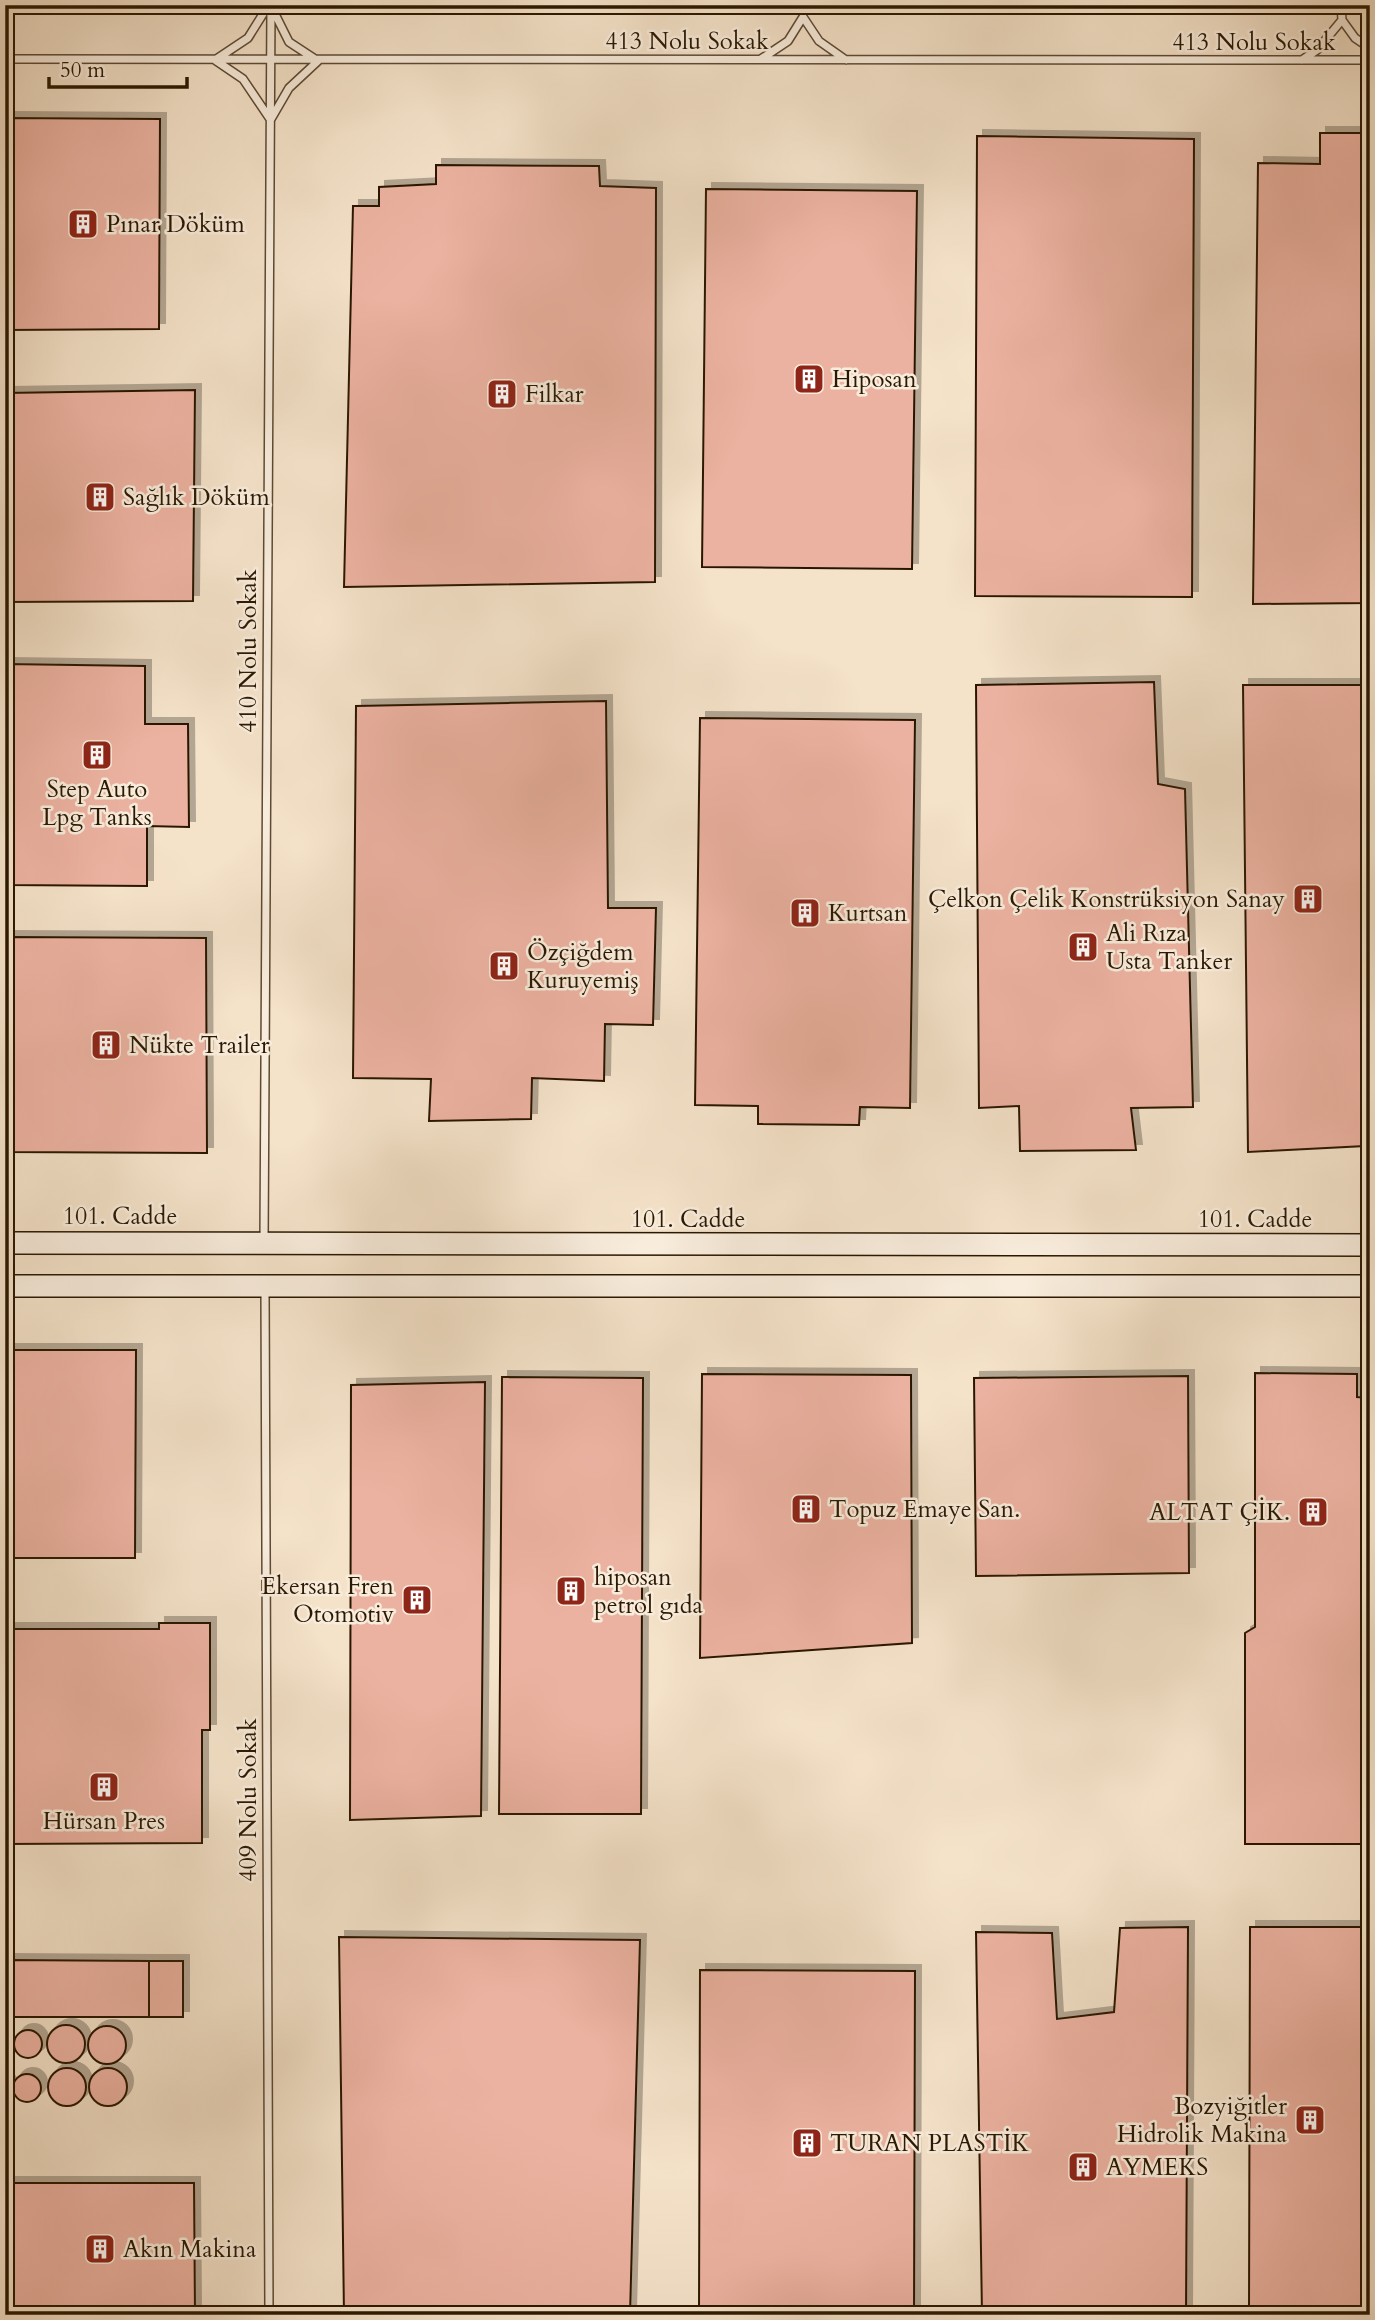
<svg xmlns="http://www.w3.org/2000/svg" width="1375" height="2320" viewBox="0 0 1375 2320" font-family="Cardo,serif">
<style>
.building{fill:#ecb2a1;stroke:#2b1801;stroke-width:2;filter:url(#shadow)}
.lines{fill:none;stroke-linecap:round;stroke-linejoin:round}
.lane-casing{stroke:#5d4a33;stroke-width:10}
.secondary-casing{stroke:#2b1801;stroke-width:24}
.lane{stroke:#f8ecdc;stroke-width:7}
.secondary{stroke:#f8ecdc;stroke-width:21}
.labels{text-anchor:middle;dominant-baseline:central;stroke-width:5;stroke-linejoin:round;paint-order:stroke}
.street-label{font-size:24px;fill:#2b1801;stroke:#f8ecdc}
.poi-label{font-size:24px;fill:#2b1801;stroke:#f8ecdc;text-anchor:start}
</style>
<defs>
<filter id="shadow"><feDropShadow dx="6" dy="-6" stdDeviation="0" flood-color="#0004"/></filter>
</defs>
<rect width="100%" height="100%" fill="#f4e2c9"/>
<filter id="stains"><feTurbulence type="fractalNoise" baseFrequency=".00286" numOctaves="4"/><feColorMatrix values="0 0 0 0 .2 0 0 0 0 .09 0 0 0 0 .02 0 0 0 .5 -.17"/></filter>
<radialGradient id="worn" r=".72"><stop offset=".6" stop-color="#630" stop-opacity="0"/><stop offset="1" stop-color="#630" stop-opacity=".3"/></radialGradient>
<!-- building -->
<path class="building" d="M5 118 160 119 159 329 5 330Z
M1320 133H1370V603L1253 604 1258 163 1320 164Z
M977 136 1194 139 1192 597 975 596Z
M436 165 599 166 600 186 656 188 655 582 344 587 353 206H379V187L436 184Z
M706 189 917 191 912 569 702 567Z
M195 390 193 601 5 602V393Z
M5 664 145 666V724H188L189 827 147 826V886L5 885Z
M1154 682 1158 784 1185 789 1193 1107 1131 1108 1136 1150 1020 1151 1019 1106 979 1108 976 685Z
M1243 685H1370V1114H1366L1365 1146 1248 1152Z
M606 701 608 908H656L653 1025 605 1024 604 1081 532 1078 531 1119 429 1121 431 1079 353 1078 356 706Z
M700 718 915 720 910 1108 860 1107 859 1125 758 1124V1106L695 1105Z
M5 937 206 938 207 1153 5 1152Z
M5 1350H136L135 1558H5Z
M1255 1373 1357 1374V1397L1370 1398V1844H1245V1633L1255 1627Z
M702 1374 911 1375 912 1643 700 1658Z
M1188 1376 1189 1573 976 1576 974 1378Z
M502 1377 643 1378 641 1814H499Z
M485 1382 481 1816 350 1820 351 1385Z
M159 1623H210V1730H202V1843L5 1844V1629H159Z
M1188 1927 1186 2315H982L976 1932 1052 1933 1057 2019 1114 2012 1120 1928Z
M1250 1927H1370V2315L1249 2313Z
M339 1937 640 1940 630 2315H344Z
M5 1960 149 1961V2017H5Z
M149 1961H183V2017H149Z
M700 1970 915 1971 914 2315H699Z
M47 2044a19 19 0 1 1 38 0a19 19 0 1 1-38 0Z
M88 2045a19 19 0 1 1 38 0a19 19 0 1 1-38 0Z
M14 2044a14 14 0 1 1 28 0a14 14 0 1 1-28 0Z
M48 2087a19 19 0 1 1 38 0a19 19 0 1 1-38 0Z
M89 2087a19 19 0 1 1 38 0a19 19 0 1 1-38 0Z
M13 2088a14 14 0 1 1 28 0a14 14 0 1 1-28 0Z
M5 2076 12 2087 5 2099Z
M5 2183H194L195 2315H5Z"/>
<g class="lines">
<!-- lane casing -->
<g class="lane-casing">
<path id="lane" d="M1341 5 1342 20
M268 6 248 38 215 60 243 79 270 119
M5 59 1370 60
M761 59 788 41 803 17 819 41 846 60
M1302 60 1317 50 1342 20 1355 38 1370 48
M271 119 289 88 318 61 289 42 273 10
M264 1242 271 5
M265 1289 269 2315"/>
</g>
<!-- secondary casing -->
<g class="secondary-casing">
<path id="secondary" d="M5 1243 1370 1245
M5 1286H1370"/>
</g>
<!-- lane -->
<use href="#lane" class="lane"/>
<!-- secondary -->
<use href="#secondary" class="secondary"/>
</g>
<!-- icons -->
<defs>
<g id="building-square" transform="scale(1.575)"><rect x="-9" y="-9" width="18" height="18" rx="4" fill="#8f2418" stroke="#f8ecdc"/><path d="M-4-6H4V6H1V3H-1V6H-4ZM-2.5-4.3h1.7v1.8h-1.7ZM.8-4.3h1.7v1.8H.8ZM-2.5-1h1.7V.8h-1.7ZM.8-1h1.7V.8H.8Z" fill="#fff"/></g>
</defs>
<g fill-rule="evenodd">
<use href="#building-square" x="83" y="224"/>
<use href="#building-square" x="809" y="379"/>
<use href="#building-square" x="502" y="394"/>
<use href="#building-square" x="100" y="497"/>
<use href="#building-square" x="97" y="755"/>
<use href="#building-square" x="1308" y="899"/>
<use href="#building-square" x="805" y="913"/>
<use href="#building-square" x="1083" y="947"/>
<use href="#building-square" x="504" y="966"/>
<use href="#building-square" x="106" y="1045"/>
<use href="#building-square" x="806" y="1509"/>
<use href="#building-square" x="1313" y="1512"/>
<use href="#building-square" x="571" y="1591"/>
<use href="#building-square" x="417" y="1600"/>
<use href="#building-square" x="104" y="1787"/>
<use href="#building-square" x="1310" y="2120"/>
<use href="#building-square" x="807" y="2143"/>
<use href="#building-square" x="1083" y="2167"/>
<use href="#building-square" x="100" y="2249"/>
</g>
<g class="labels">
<!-- street labels -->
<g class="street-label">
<text x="687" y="41">413 Nolu Sokak</text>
<text x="1254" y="42">413 Nolu Sokak</text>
<text transform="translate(248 651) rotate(-90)">410 Nolu Sokak</text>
<text x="120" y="1216">101. Cadde</text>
<text x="688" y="1219">101. Cadde</text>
<text x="1255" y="1219">101. Cadde</text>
<text transform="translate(248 1800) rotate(-90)">409 Nolu Sokak</text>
</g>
<!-- poi labels -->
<g class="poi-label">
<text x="106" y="224">Pınar Döküm</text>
<text x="832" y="379">Hiposan</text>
<text x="525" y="394">Filkar</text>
<text x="123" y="497">Sağlık Döküm</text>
<text x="97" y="789" text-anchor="middle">Step Auto<tspan x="97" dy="28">Lpg Tanks</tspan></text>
<text x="1285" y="899" text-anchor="end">Çelkon Çelik Konstrüksiyon Sanay</text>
<text x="828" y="913">Kurtsan</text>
<text x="1106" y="933">Ali Rıza<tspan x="1106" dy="28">Usta Tanker</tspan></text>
<text x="527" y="952">Özçiğdem<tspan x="527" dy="28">Kuruyemiş</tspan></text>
<text x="129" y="1045">Nükte Trailer</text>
<text x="829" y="1509">Topuz Emaye San.</text>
<text x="1290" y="1512" text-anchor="end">ALTAT ÇİK.</text>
<text x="594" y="1577">hiposan<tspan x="594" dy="28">petrol gıda</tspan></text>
<text x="394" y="1586" text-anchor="end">Ekersan Fren<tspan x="394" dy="28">Otomotiv</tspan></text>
<text x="104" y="1821" text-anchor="middle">Hürsan Pres</text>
<text x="1287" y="2106" text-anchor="end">Bozyiğitler<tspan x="1287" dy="28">Hidrolik Makina</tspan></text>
<text x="830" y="2143">TURAN PLASTİK</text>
<text x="1106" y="2167">AYMEKS</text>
<text x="123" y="2249">Akın Makina</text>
</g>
</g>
<!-- margin -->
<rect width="1375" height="2320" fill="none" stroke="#f4e2c9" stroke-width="28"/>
<rect x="7" y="7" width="1361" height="2306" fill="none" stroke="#2b1801" stroke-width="3.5"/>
<rect x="14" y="14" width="1347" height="2292" fill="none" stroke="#2b1801" stroke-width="2"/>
<!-- scale -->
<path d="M49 77v10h138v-10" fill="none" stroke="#2b1801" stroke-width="3.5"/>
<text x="60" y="77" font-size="21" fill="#2b1801" stroke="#f8ecdc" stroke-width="5" paint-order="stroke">50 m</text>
<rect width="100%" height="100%" filter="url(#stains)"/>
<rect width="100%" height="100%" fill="url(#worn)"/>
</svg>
